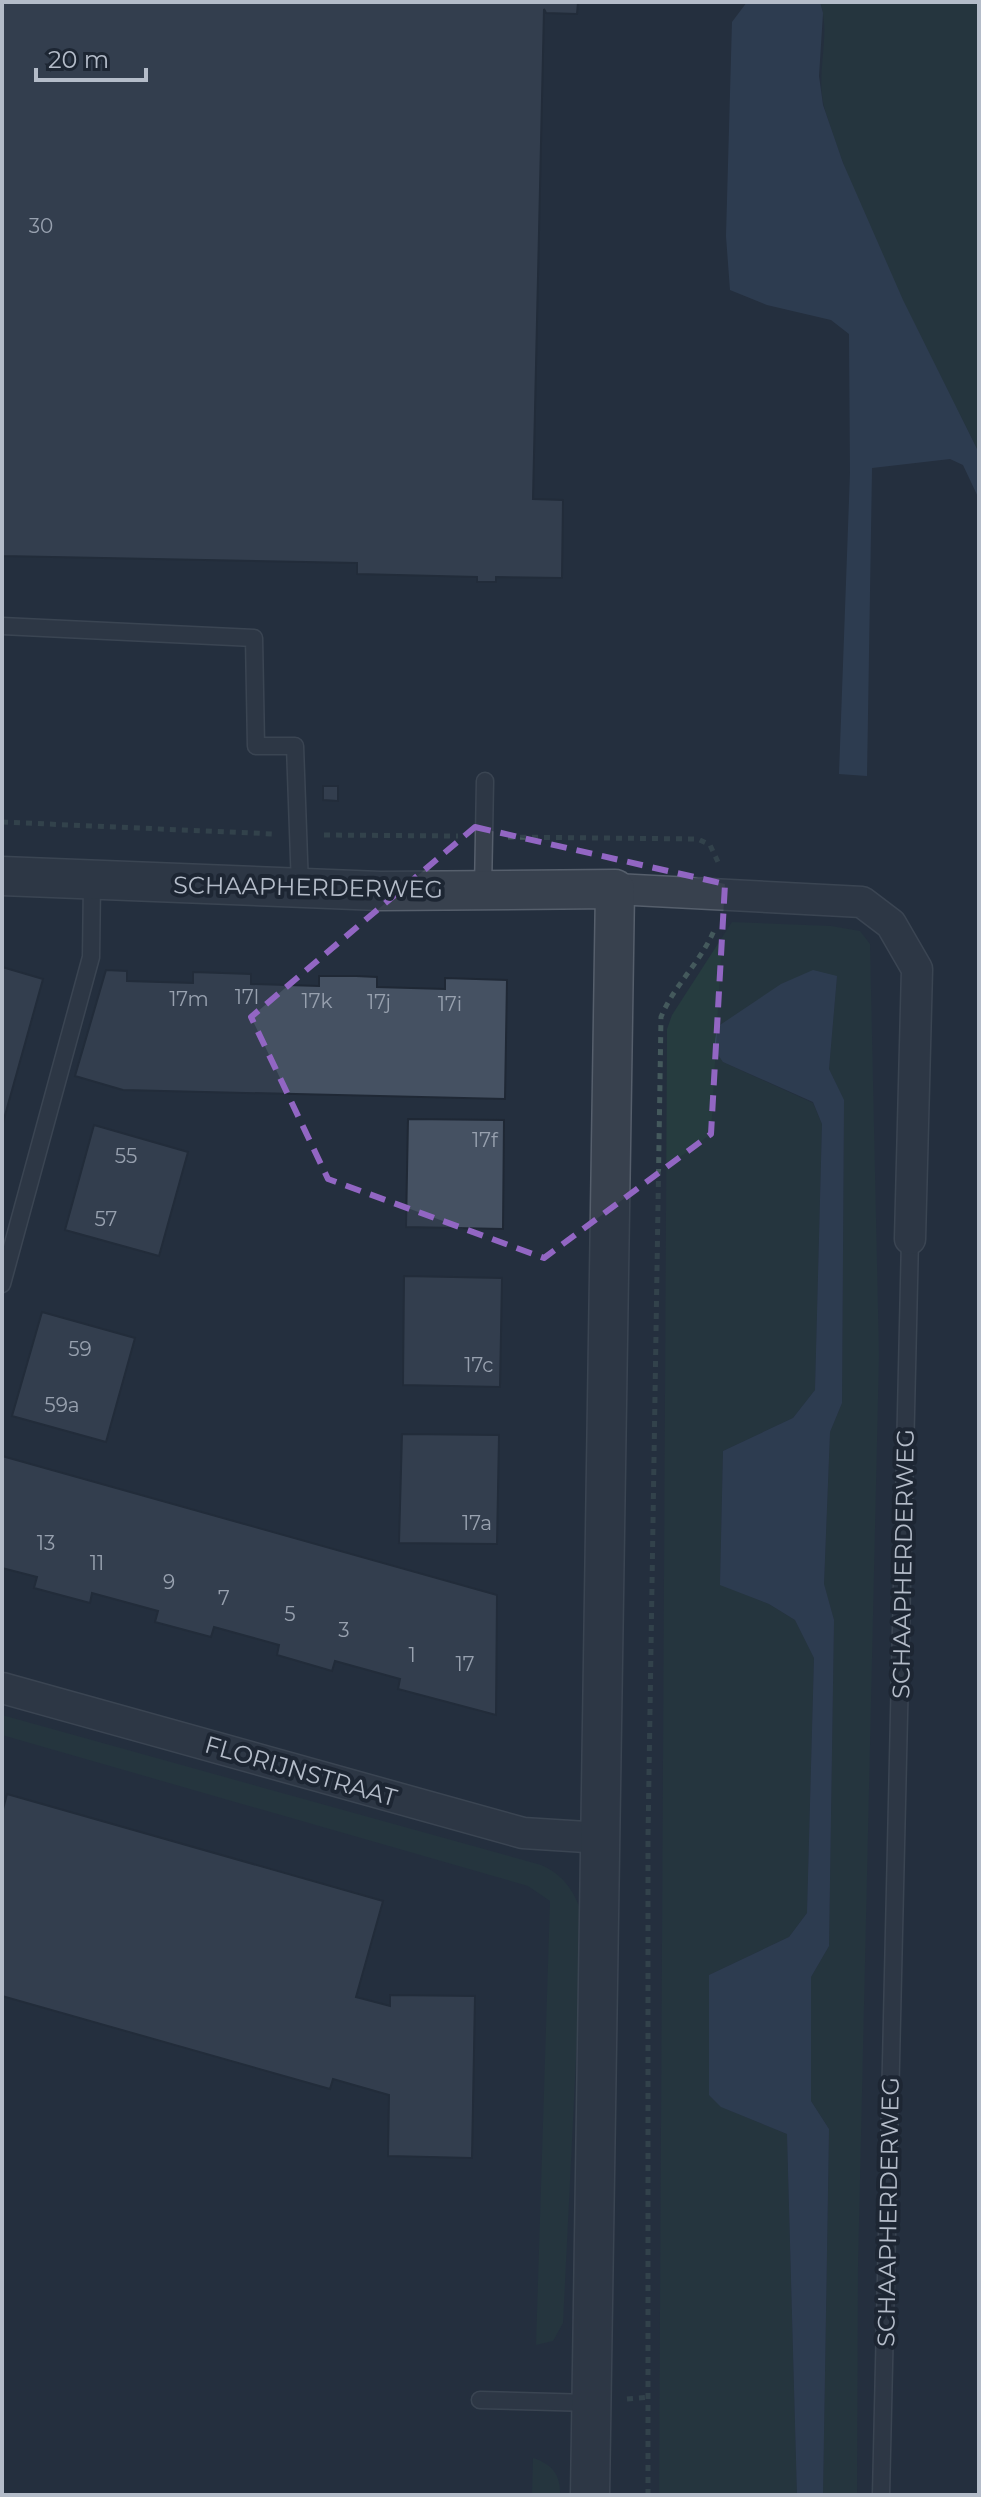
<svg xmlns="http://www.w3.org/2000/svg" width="981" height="2497" viewBox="0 0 981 2497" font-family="Montserrat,sans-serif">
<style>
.green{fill:#263c3f}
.water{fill:#394c67}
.building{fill:#455162;stroke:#1f2835;stroke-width:2}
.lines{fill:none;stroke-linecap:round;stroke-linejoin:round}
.service-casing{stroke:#565f6c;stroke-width:19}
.minor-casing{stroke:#565f6c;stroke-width:33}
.tertiary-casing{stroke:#565f6c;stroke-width:41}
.path{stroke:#44595c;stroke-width:5;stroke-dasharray:6 6;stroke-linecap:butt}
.service{stroke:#38414e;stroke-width:16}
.minor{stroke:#38414e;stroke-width:30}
.tertiary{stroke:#38414e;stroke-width:38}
.marked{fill:none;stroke:#9266c3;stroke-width:6;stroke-dasharray:16 10;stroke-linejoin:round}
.labels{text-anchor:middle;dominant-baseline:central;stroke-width:8;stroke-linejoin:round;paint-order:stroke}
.number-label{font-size:20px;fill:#98a1af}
.street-label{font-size:24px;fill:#b4bcc9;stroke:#1d2633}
</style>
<rect width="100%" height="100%" fill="#242f3e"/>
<!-- green -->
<path class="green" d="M820 2H979V453C924 342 862 229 825 110 814 74 832 36 820 2Z
M732 922 831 926 860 931 870 944 879 1355 858 2266 857 2495H823L829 2129 811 2101V1977L829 1946 834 1620 824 1585 830 1432 842 1403 844 1101 829 1069 837 976 723 1062 813 1103 822 1124 815 1390 793 1418 723 1451 720 1584 769 1604 795 1620 814 1658 807 1913 789 1937 709 1975V2095L722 2107 787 2134 797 2495H659L667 1029 672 1015Z
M2 1715 541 1865C565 1875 576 1894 583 1918L563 2323 553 2341 536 2345 550 1901 528 1886 2 1735Z
M533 2458C552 2464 561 2475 560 2495H532Z"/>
<!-- water -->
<path class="water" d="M747 2H820L823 13 819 76 823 105 843 163 903 300 979 453V499L963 465 950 459 872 468 867 776 839 774 850 473 849 334 831 320 767 305 730 290 726 236 732 22Z
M813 970 837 976 829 1069 844 1100 842 1403 830 1432 824 1584 834 1620 829 1946 811 1977V2101L829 2129 823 2495H797L787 2134 721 2107 709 2095V1975L789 1937 807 1913 814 1658 795 1620 769 1604 720 1585 723 1451 793 1418 815 1390 822 1124 813 1102 723 1062 714 1049 717 1027 781 984Z"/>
<!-- building -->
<path class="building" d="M2 2H578L577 14 546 13 544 9 533 499 563 500 562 578 496 577V582H477V577L357 574V563L2 556Z
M323 786H338V801L323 800Z
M2 967 43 979 2 1126Z
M106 970 127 971V981L193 983V972L251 974V984L319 986V976H356L377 977V987L445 989V978L507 980 505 1099 123 1090 75 1076Z
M408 1119 504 1120 503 1229 406 1227Z
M94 1125 188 1152 159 1256 65 1230Z
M404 1276 502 1278 500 1387 403 1385Z
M42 1312 135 1338 106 1442 12 1416Z
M402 1434 499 1435 497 1544 399 1543Z
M2 1456 497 1595 496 1715 398 1689 400 1679 335 1661 332 1671 277 1655 279 1645 214 1627 211 1637 155 1622 158 1611 92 1593 90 1603 34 1588 37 1577 2 1568Z
M7 1794 383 1901 356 1997 390 2006V1995L475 1996 472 2158 388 2156 389 2095 333 2079 330 2089 2 1996V1813Z"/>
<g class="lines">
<!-- service casing -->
<g class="service-casing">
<path id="service" d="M2 626 254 638 256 746H295L300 887
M483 890 485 781
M2 1284 91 957 92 882
M480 2400 592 2403
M881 2495 910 1239"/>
</g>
<!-- minor casing -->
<g class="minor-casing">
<path id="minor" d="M615 889 862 902 891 924 917 969 910 1239
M2 1688 523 1833 602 1838"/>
</g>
<!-- tertiary casing -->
<g class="tertiary-casing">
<path id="tertiary" d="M2 876 380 891 615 889 590 2495"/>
</g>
<!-- path -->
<path class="path" d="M2 822 274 834
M324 835 458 836
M508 837 698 839 710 845 718 862
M627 2399 650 2397
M648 2495V1837L661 1017C674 985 702 961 715 928"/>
<!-- service -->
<use href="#service" class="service"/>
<!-- minor -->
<use href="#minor" class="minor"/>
<!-- tertiary -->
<use href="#tertiary" class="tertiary"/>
</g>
<!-- marked area -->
<path d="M0 0H981V2497H0ZM475 827 725 884 711 1134 544 1258 328 1179 251 1017Z" fill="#242f3e" fill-opacity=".55" fill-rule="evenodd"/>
<path class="marked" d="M475 827 725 884 711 1134 544 1258 328 1179 251 1017Z"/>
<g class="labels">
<!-- number labels -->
<g class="number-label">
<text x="41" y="226">30</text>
<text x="247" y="997">17l</text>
<text x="189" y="999">17m</text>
<text x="317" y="1001">17k</text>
<text x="379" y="1002">17j</text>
<text x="450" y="1004">17i</text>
<text x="485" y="1140">17f</text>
<text x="126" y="1156">55</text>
<text x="106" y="1219">57</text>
<text x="80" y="1349">59</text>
<text x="479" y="1365">17c</text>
<text x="62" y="1405">59a</text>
<text x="477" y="1523">17a</text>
<text x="46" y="1543">13</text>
<text x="97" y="1563">11</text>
<text x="169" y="1582">9</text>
<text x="224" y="1598">7</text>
<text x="290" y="1614">5</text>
<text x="344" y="1630">3</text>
<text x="412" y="1655">1</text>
<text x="465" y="1664">17</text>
</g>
<!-- street labels -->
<g class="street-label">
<text transform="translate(308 887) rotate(1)">SCHAAPHERDERWEG</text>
<text transform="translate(903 1564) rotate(-89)">SCHAAPHERDERWEG</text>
<text transform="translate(301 1771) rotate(16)">FLORIJNSTRAAT</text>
<text transform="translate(888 2212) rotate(-89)">SCHAAPHERDERWEG</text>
</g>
</g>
<!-- border -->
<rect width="981" height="2497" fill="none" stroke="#b4bcc9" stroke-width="8"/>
<!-- scale -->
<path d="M36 68v12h110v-12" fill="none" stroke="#b4bcc9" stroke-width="4"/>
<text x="48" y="68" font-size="24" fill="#b4bcc9" stroke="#1d2633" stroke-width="6" paint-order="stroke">20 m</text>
</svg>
